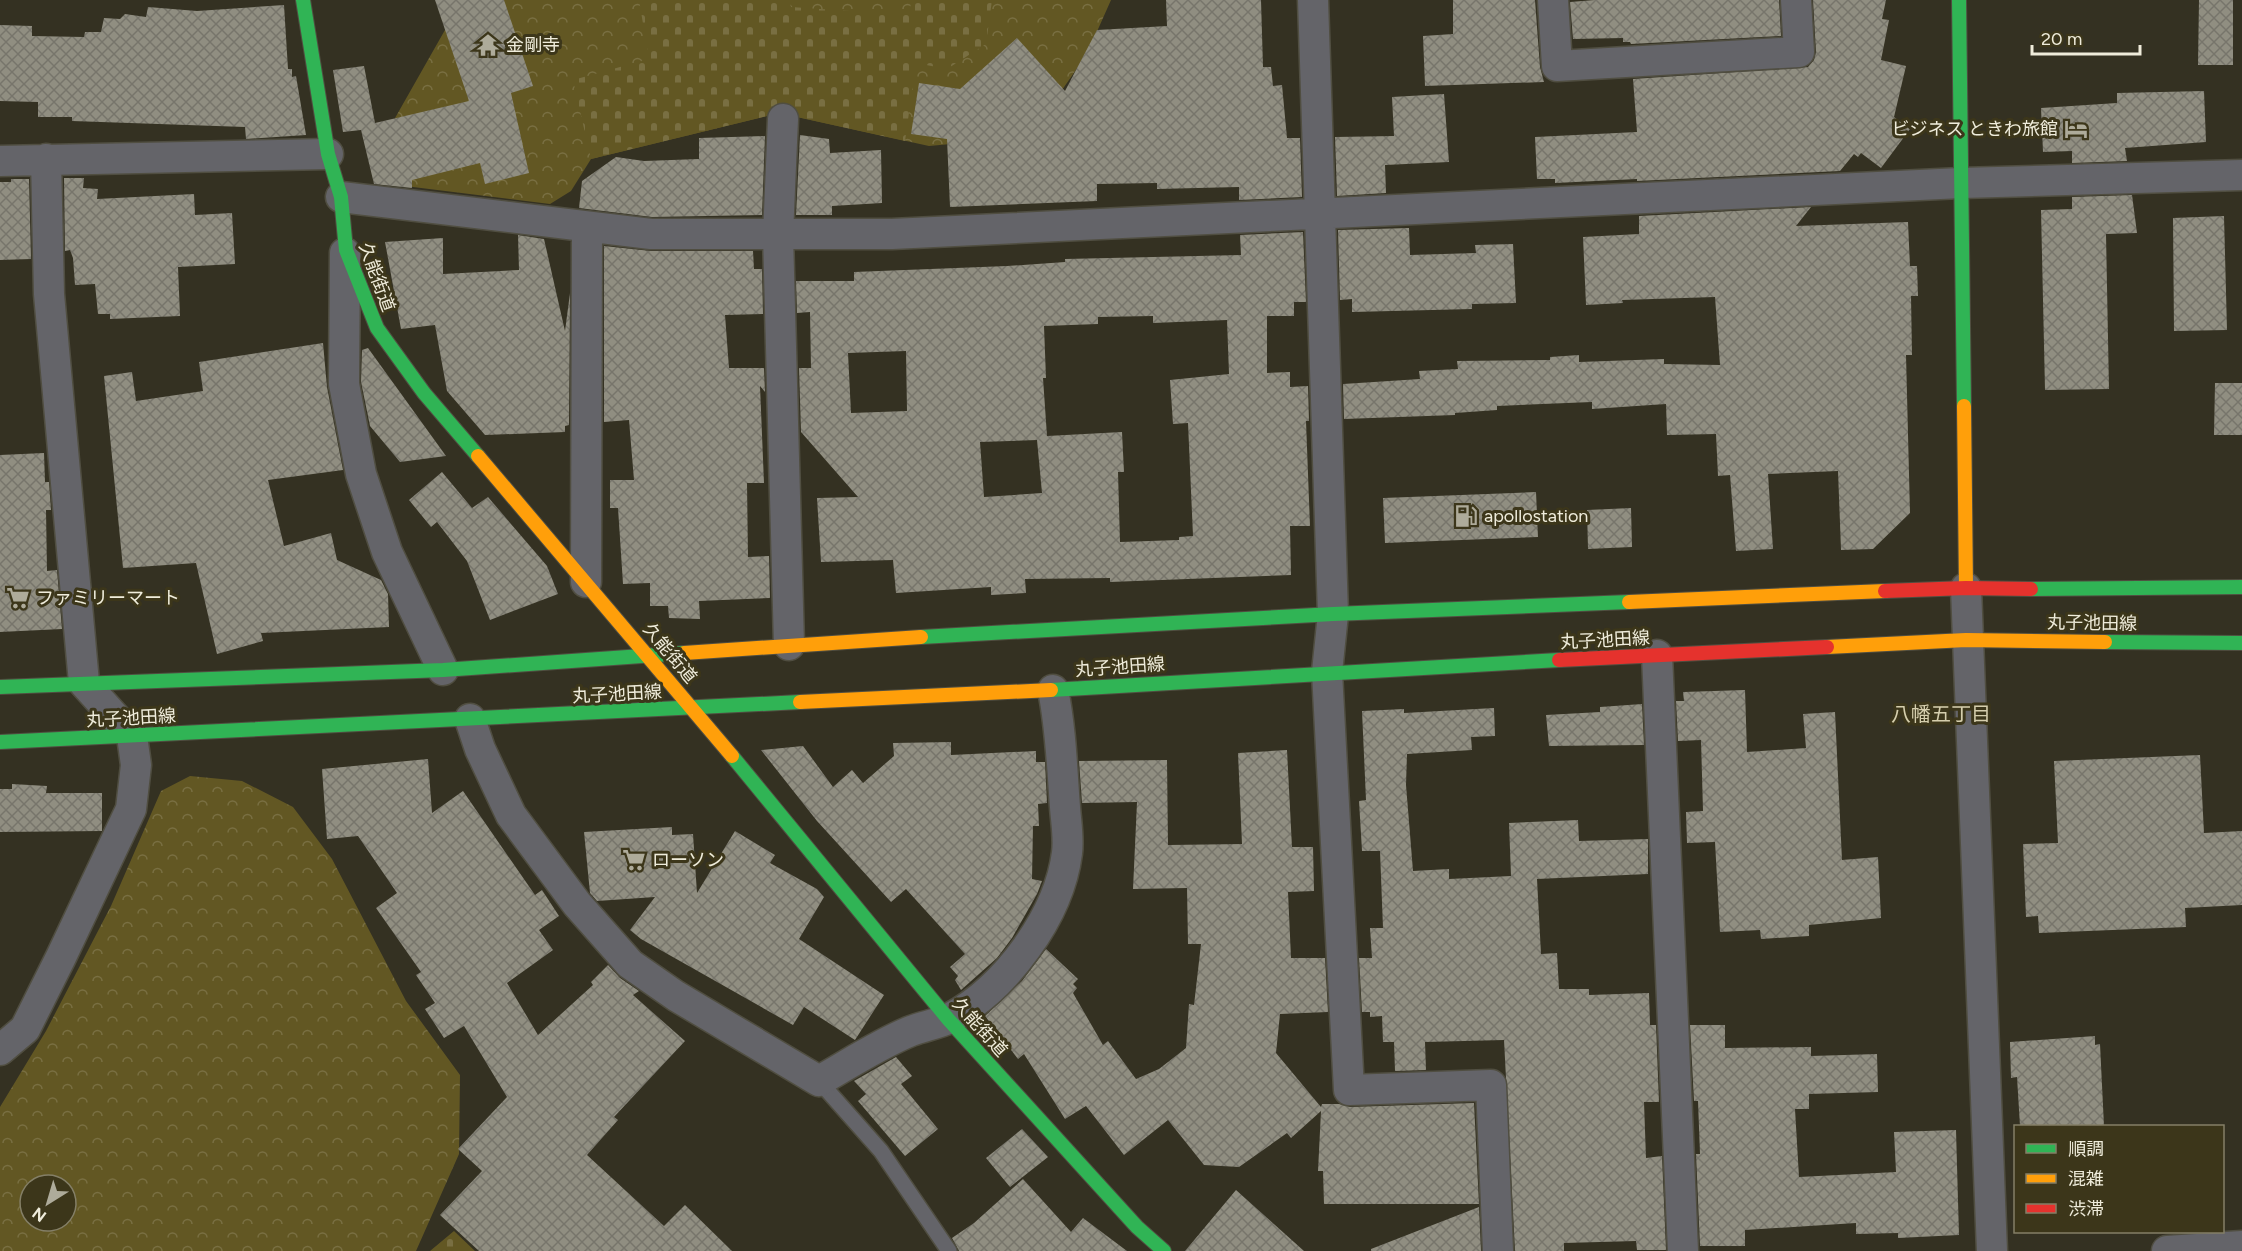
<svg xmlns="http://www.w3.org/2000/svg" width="2242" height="1251" viewBox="0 0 2242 1251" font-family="Figtree,'Noto Sans JP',sans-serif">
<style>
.forest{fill:url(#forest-crowns);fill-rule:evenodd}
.cemetery{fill:url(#cemetery-stones)}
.building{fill:url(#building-cross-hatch);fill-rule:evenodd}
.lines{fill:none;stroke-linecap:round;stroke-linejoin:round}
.lane-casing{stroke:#504e41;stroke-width:18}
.street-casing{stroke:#504e41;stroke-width:33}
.fast-casing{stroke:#504e41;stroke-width:16}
.slow-casing{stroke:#504e41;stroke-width:16}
.jam-casing{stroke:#504e41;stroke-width:16}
.lane{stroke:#646469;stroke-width:15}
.street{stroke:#646469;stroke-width:30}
.fast{stroke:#30b455;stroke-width:14}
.slow{stroke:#ff9f0a;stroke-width:14}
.jam{stroke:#e5322d;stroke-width:14}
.labels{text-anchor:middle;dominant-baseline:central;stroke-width:6;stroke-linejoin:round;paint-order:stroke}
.poi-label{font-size:18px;fill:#efecdb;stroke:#3c361a;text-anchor:start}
.street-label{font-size:18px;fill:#efecdb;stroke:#3c361a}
.neighbourhood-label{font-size:20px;fill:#d5cead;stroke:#3c361a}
</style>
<defs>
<pattern id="forest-crowns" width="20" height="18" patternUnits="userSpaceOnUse" patternTransform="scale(1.5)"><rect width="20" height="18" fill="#625723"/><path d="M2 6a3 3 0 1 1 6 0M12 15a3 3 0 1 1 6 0" fill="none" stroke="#796f42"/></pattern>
<pattern id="cemetery-stones" width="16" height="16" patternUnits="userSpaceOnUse" patternTransform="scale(1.5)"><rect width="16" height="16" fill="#625723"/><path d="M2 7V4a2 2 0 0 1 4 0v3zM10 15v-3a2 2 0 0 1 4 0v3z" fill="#796f42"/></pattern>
<pattern id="building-cross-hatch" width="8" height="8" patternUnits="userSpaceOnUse" patternTransform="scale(1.5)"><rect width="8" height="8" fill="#908e81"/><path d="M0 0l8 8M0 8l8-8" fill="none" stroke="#77756b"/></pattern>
</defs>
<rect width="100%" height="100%" fill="#343122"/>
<!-- forest -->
<path class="forest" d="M462 0H1111L1087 54 1053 103 995 140 929 146 779 113 591 159 571 191 550 204 405 186 382 141Z
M190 776 242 781 293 807 332 859 406 1001 460 1075 459 1154 416 1251H0V1107L46 1031 111 906 161 791ZM30 1185H66V1221H30Z"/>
<!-- cemetery -->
<path class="cemetery" d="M639 0H789L791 7 908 15 912 0H992L986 44 947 69 916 63 905 141 779 113 591 159 573 80 649 59Z
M454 1231 475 1251H430Z"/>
<!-- building -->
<path class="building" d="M435 0H504L533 86 511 93 529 173 485 184 480 163 412 180V188L374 184 361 130 343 132 333 70 364 66 375 123 469 101Z
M1166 0H1261L1263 67H1271L1273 86 1282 85 1287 138H1300L1302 197 1239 200V187L1157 189V183L1097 184V201L950 207 947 139 911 134 919 83 960 89 1017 38 1065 91 1097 30 1167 26Z
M1453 0H1535L1540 67 1544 82 1425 86 1423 36 1453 34Z
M1595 0H1779L1781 36 1631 44 1630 42H1623V38L1573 39 1570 2Z
M1813 0H1886L1882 19 1889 20 1881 60 1906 66 1894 117 1910 129 1881 168 1861 153 1858 157 1854 154 1840 171 1637 181V179L1555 183V179H1537L1535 137 1637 132 1633 79 1808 67 1814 60 1816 52Z
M2199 0H2233V65H2198Z
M284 5 288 69H292V77L296 76 306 135 246 139 245 127 72 121V117H38V102L0 101V25L32 26V36L84 37 85 32H101L104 18 120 19 125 14 146 17 148 7 197 11Z
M2204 91 2206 142 2125 148 2127 161 2072 163V151L2043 152 2041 108 2117 103V93Z
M1444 94 1449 162 1385 165 1386 193 1337 196 1335 137 1394 136 1392 97Z
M800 135 829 139 830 153 881 150 882 203 832 206V215H796Z
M765 136 762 215 652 217 579 208 582 181 616 157 644 161 699 159V138Z
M64 178H84L83 188 98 189 97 199 194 194 195 215 232 213 235 264 178 267 180 316 110 319V314H98L95 284 75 285 73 258 70 250 65 251Z
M11 179H29L31 259 0 260V182H11Z
M2132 195 2137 233 2106 234 2109 389 2045 390 2041 210 2072 209V197Z
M1811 207 1796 226 1908 222 1910 266H1917L1918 296H1911L1912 355H1906L1910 513 1873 549 1841 550 1838 471 1768 474 1773 549 1736 551 1730 475 1718 476 1716 434 1667 435 1666 404 1592 409V402L1497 406V410L1455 413V415L1344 419 1343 384 1420 379 1419 371 1458 369 1457 361 1550 360V357L1579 355V362L1664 359V364L1720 365 1715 297 1622 300 1623 303 1586 305 1583 237 1639 234V216Z
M2224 216 2227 330 2174 331 2173 218Z
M1409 228 1410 255 1476 253 1475 245 1513 244 1516 303 1472 304V309L1352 312V299L1340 300 1338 230Z
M1303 232 1306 302H1294V316H1267V373L1290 372V387L1308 386 1309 421H1306L1310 526H1290L1291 575 1110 582V578L1025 579 1026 593 991 595V587L896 593 893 560 821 562 817 498 858 497 801 432 799 368H811L810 312 797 313 796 281H854V272L1007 266 1065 262V259L1241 255 1240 235ZM1153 316V323L1227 320 1229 374 1170 380 1173 424 1188 423 1193 536 1179 537V540L1120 542 1118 472H1124L1122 432 1047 436 1043 378H1046L1044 326 1098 324V317ZM906 351 907 411 851 413 848 353ZM1037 440 1042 493 984 497 980 442Z
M518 235 544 239 565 331 570 293 569 425 565 426V432L485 435 447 391 435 325 401 329 385 242 443 238V274L519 270Z
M604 246 651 251H753L754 269H762L763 314 725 315 729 368H764L765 392 760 386 764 483H747L748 557 769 556 770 598 699 601 700 619 669 618 668 606H650V583L623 584 618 508H610V480H634L629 420 604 422Z
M323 343 327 387 343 470 268 480 284 546 331 533 337 560 381 580 388 594 389 627 261 633 263 641 217 654 196 563 123 568 104 376 132 372 136 401 203 391 199 362Z
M368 348 446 456 400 462 370 426 361 382 362 350Z
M2215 383H2242V435H2214Z
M44 453 45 482H49L51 510H46L47 571 57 570 62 629 0 632V455Z
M442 472 472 508 488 497 547 566 558 594 490 620 467 561 437 522 431 527 409 500Z
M1536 492 1538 537 1385 543 1383 498Z
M1631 508 1632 547 1588 549 1587 510Z
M1745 690 1747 752 1806 748 1803 714 1835 712 1842 860 1878 857 1881 918 1809 925V936L1761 939 1760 930 1720 932 1715 842 1687 843 1686 812 1703 811 1701 740 1678 741 1676 701H1684L1683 692Z
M1642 704 1644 745 1549 746 1546 715 1600 712V707Z
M1494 708 1495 736 1471 737 1472 750 1407 754 1406 785 1413 871 1449 869V879L1511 876 1509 823 1578 820 1579 841 1648 839V874L1537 879 1541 954 1557 953 1559 989H1589V995L1649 993 1650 1025H1656L1659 1102H1644L1646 1158 1662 1156 1666 1250H1637L1636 1241 1564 1243V1251H1515L1504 1040 1425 1042 1426 1070 1395 1071 1394 1042H1383L1382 1016 1370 1017V1012H1362L1359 958H1372L1370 928H1383L1380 851H1362L1359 801 1366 800 1362 711 1404 709V713Z
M951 742V755L1036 751V762H1045L1047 803 1038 804 1039 826H1033L1032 879 1042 881 1037 894 1012 938 997 958 961 990 955 980 958 976 950 967 965 954 906 889 891 902 817 821 761 750 803 746 833 787 852 770 863 783 894 756 893 743Z
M1287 750 1292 847H1313L1314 891 1288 892 1291 958H1325L1328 1012 1280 1014 1276 1053 1321 1107 1322 1104H1339L1350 1107 1474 1103 1479 1204H1324L1323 1171H1318L1321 1111 1291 1138 1287 1133 1239 1167 1204 1165 1168 1120 1124 1155 1086 1106 1065 1119 1024 1054 1018 1059 985 1016 1022 981 1046 949 1078 979 1073 984 1077 988 1073 993 1103 1045 1108 1041 1136 1079 1159 1069 1186 1048 1189 1004 1194 1005 1201 944H1188L1187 888 1133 889 1137 802 1082 803 1079 761 1167 760 1168 845 1242 844 1238 753Z
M2200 755 2204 833 2242 831V905L2185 908 2186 927 2039 933 2038 916 2026 917 2023 844 2058 843 2054 761Z
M428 759 432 813 463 791 535 895 542 890 559 916 539 930 553 950 507 983 538 1035 593 985 591 982 608 965 620 978 639 991 633 995 685 1041 614 1117 618 1120 587 1155 664 1226 685 1205 732 1251H479L440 1215 482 1171 458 1149 507 1097 464 1026 444 1038 425 1009 435 1003 416 975 421 972 376 908 397 893 358 836 327 839 322 769Z
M12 784 47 786 46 793H102V831L0 832V789H12Z
M672 827V835L693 834 697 893 735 831 775 855 770 863 817 889 824 897 799 939 884 995 855 1040 804 1007 793 1025 641 939 630 930 655 897 597 901 590 893 584 832Z
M1690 1025H1725V1048L1811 1047V1056L1877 1054 1878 1092 1809 1094V1109H1795L1799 1177 1896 1172 1894 1132 1956 1130 1959 1235 1898 1238V1233L1856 1234V1223L1745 1230V1246H1700L1696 1154H1700L1698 1101H1694Z
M2095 1036V1045L2100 1044 2104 1126H2020L2017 1077 2011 1078 2010 1042Z
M896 1057 912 1076 901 1084 938 1129 905 1156 858 1101 866 1094 854 1081Z
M1022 1129 1048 1157 1010 1187 986 1158Z
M1023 1179 1071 1232 1083 1218 1127 1251H959L952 1238 974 1223Z
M1236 1190 1304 1251H1185Z
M1479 1207 1481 1251H1371V1249Z"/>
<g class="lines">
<!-- lane casing -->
<g class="lane-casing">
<path id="lane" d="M819 1081 881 1151 949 1251"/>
</g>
<!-- street casing -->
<g class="street-casing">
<path id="street" d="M1313 0 1333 614 1327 672 1349 1090 1491 1085 1498 1251
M1553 0 1557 66 1799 52 1796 0
M783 119 778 235 789 645
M0 161 328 154
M341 197 651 234H892L1961 183 2242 175
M345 253 344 384 361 474 387 552 443 670
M586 582 587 227
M1966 588 1992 1251
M1657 655 1683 1251
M470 719 480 749 511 815 577 904 630 964 676 996 819 1081C849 1064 879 1044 911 1031 924 1026 938 1024 950 1018 1006 988 1059 916 1067 853 1069 838 1066 822 1065 807 1062 768 1061 729 1053 690
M0 1050 25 1029 61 957 131 809 136 765 132 736 84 683 49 294 46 159
M2167 1251 2242 1246"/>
</g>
<!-- fast casing -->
<g class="fast-casing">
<path id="fast" d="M303 0 328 154 341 197 346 250 377 328 424 393 478 456
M1959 0 1964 406
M2031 589 2242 587
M921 637 1333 614 1629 602
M2105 642 2242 643
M0 687 443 670 684 653
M1051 690 1559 660
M0 742 800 702
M732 756 948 1019 1137 1227 1164 1251"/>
</g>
<!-- slow casing -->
<g class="slow-casing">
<path id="slow" d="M1964 406 1966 588
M478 456 732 756
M1629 602 1885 591
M1827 647 1966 640 2105 642
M684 653 921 637
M800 702 1051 690"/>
</g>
<!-- jam casing -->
<g class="jam-casing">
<path id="jam" d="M1885 591 1966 588 2031 589
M1559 660 1827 647"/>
</g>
<!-- lane -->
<use href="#lane" class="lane"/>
<!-- street -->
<use href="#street" class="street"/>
<!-- fast -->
<use href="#fast" class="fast"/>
<!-- slow -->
<use href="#slow" class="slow"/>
<!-- jam -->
<use href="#jam" class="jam"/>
</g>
<!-- icons -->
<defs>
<g id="temple-bare" transform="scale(1.8)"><path d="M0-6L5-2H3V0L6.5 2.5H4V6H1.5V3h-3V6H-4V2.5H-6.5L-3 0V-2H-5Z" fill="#aeab9a" stroke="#3c361a" stroke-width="2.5" paint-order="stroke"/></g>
<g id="hotel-bare" transform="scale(1.8)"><path d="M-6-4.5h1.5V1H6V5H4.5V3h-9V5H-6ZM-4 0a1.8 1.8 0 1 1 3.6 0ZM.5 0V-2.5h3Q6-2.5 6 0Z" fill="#aeab9a" stroke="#3c361a" stroke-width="2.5" paint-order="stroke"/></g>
<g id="fuel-bare" transform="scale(1.8)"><path d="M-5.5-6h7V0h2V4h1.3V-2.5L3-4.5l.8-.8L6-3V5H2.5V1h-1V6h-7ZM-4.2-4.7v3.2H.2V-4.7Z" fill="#aeab9a" stroke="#3c361a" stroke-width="2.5" paint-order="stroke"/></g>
<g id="supermarket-bare" transform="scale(1.8)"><path d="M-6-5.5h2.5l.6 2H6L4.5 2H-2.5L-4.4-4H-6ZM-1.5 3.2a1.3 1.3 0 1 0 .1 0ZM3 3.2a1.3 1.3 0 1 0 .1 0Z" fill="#aeab9a" stroke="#3c361a" stroke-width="2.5" paint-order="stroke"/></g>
</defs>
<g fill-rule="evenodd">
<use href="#temple-bare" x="488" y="45"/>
<use href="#hotel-bare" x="2076" y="129"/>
<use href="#fuel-bare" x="1466" y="516"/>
<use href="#supermarket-bare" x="18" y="598"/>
<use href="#supermarket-bare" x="634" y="860"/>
</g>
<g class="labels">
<!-- poi labels -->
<g class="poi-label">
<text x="506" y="45">金剛寺</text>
<text x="2058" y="129" text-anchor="end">ビジネス ときわ旅館</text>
<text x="1484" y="516">apollostation</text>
<text x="36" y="598">ファミリーマート</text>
<text x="652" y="860">ローソン</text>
</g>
<!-- street labels -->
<g class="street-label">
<text transform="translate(377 277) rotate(70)">久能街道</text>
<text transform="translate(2092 623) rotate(1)">丸子池田線</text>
<text transform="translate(1605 640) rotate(-3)">丸子池田線</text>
<text transform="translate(670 653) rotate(50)">久能街道</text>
<text transform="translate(1120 667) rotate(-4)">丸子池田線</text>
<text transform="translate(617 694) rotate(-3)">丸子池田線</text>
<text transform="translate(131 718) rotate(-3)">丸子池田線</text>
<text transform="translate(980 1027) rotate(48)">久能街道</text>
</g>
<!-- neighbourhood labels -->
<g class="neighbourhood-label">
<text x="1941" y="714">八幡五丁目</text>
</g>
</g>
<!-- legend -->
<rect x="2014" y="1125" width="210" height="108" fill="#3c361a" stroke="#847f67" stroke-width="1.5"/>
<rect x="2026" y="1144" width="30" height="9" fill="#30b455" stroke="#847f67" stroke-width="1.5"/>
<text x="2068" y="1155" font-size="18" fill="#efecdb">順調</text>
<rect x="2026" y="1174" width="30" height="9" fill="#ff9f0a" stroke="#847f67" stroke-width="1.5"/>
<text x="2068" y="1185" font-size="18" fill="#efecdb">混雑</text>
<rect x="2026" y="1204" width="30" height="9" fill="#e5322d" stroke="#847f67" stroke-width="1.5"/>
<text x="2068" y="1215" font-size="18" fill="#efecdb">渋滞</text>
<!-- north arrow -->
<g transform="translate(48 1203) rotate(217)"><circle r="28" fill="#3c361a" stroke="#847f67" stroke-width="1.5"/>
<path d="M0-4.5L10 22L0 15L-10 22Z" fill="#aeab9a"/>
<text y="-9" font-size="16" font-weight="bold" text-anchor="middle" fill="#efecdb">N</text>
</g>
<!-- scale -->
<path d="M2032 45v9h108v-9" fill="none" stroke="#efecdb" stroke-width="3"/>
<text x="2041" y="45" font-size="18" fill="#efecdb" stroke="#3c361a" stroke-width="4.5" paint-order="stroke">20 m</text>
</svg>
